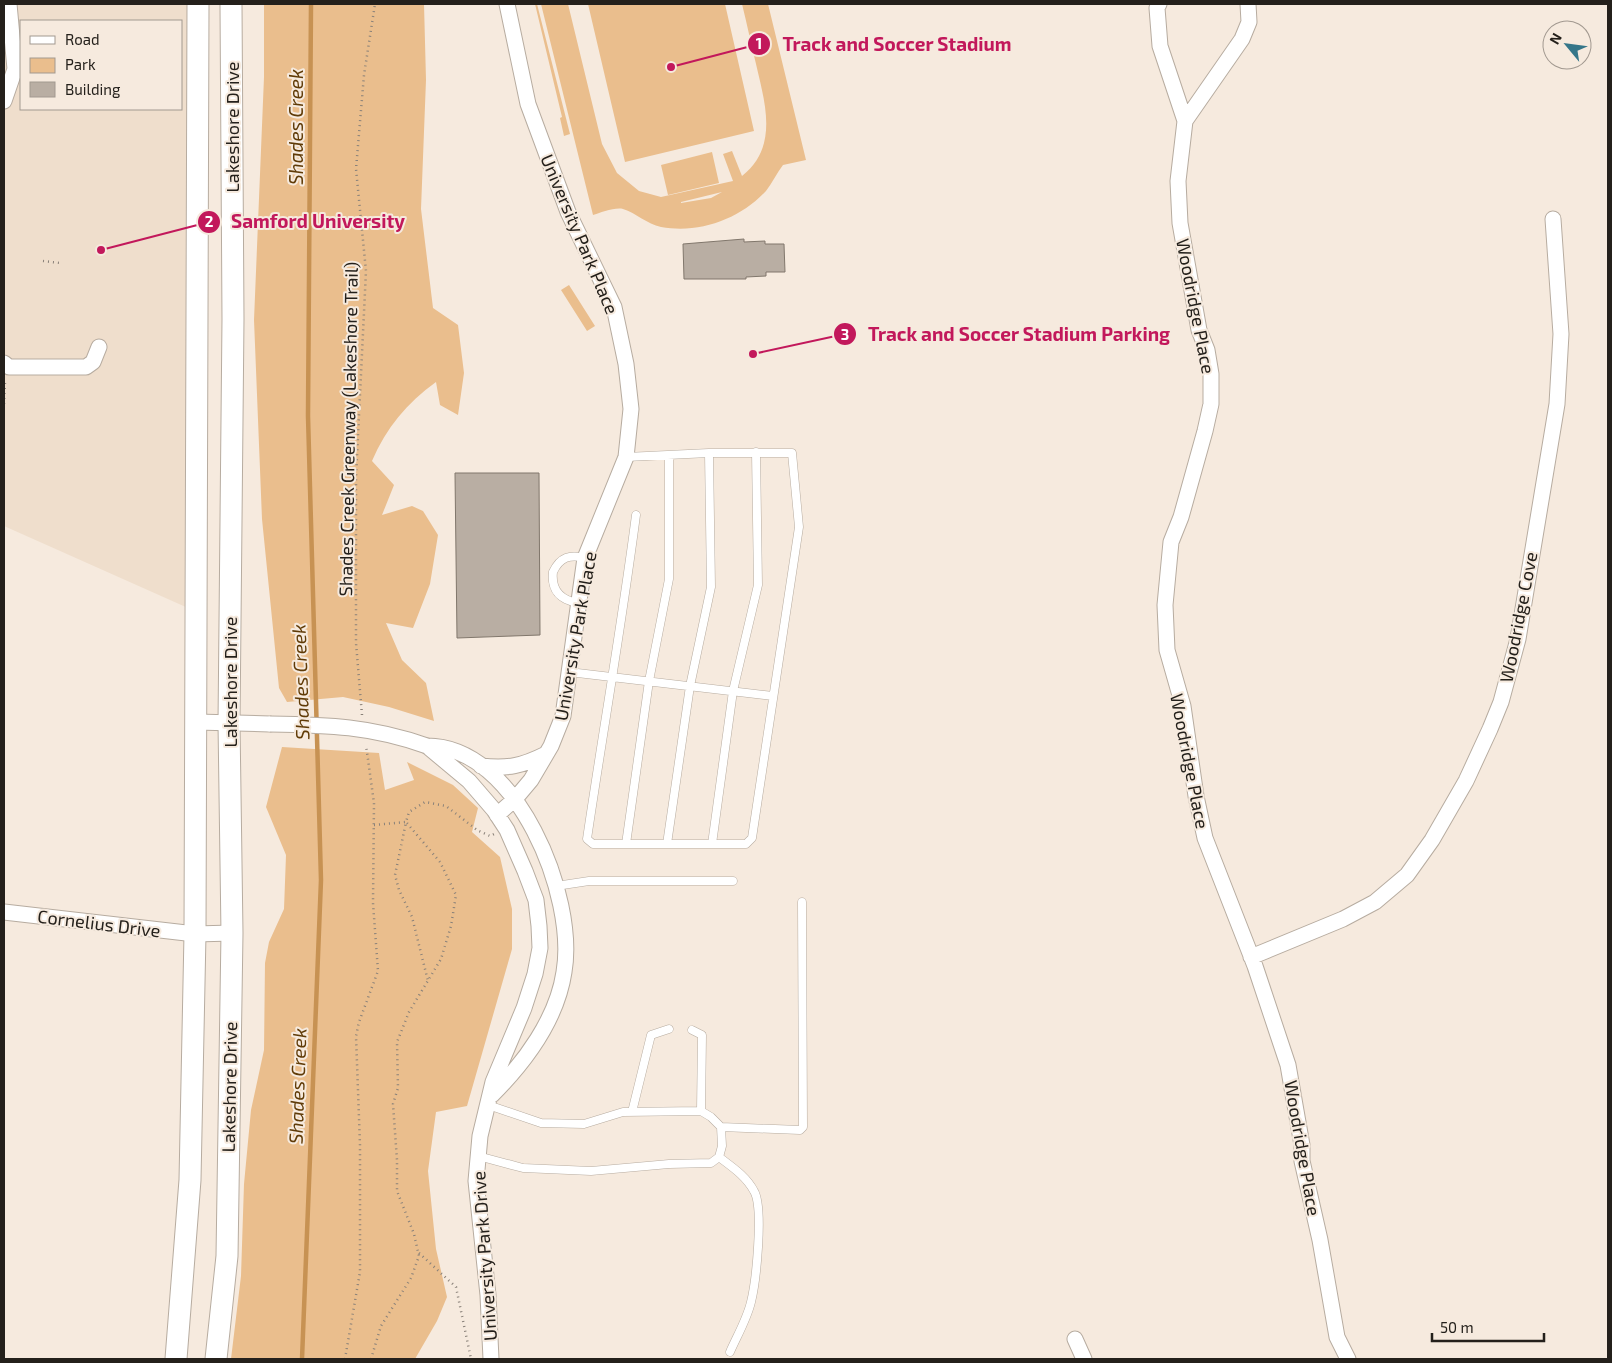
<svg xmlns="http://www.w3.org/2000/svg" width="1612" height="1363" viewBox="0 0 1612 1363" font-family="'Exo 2',sans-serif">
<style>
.built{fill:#efdecc;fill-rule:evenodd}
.green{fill:#eabe8d;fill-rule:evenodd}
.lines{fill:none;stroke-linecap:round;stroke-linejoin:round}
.stream{stroke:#c79253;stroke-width:4.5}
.building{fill:#b9aea3;stroke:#81776c}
.lane-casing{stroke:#b7aca0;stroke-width:9}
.street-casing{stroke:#b7aca0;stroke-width:17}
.secondary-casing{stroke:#b7aca0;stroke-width:23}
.path{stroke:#898179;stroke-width:2.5;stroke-dasharray:1 4;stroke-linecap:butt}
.lane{stroke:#fff;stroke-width:8}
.street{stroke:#fff;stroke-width:15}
.secondary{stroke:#fff;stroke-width:21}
.street-bridge-casing{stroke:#b7aca0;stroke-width:17;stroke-linecap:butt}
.street-bridge{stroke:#fff;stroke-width:15}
.labels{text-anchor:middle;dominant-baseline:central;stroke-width:4;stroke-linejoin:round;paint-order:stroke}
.street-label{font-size:18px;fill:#24201b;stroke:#f6eade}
.water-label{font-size:19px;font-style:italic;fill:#603b07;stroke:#f6eade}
.leader{fill:none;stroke:#c2185b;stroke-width:2}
.callout-dot{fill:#c2185b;stroke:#f6eade;stroke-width:2}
.mark-label{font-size:15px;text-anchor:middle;font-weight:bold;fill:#fff}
.callout-label{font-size:19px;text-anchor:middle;font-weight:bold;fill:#c2185b;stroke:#f6eade;stroke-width:4;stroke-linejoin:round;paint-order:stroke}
</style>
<rect width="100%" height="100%" fill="#f6eade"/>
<!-- built -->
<path class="built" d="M4 4H198L197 612 4 526ZM21 21H181V109H21Z"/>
<!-- green -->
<path class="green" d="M264 4H424L426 80 421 209 433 308 458 325 464 373 458 415 440 405 436 382C407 403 386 428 372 461L394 485 382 515 412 506 423 511 438 535 430 584 413 628 386 623 402 660 426 683 434 721 389 707 343 697 287 702 279 688 262 519 254 320 264 77Z
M535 4H537L570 134 564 136 560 118 562 117Z
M541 4H568L602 144 617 173 639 191 661 197 733 181 723 154 732 151 742 176C779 147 765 103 756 64 751 44 747 24 742 4H768L806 160 783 165C777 173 772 183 766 191 740 219 700 234 661 227 647 224 636 213 623 209 615 207 600 213 593 215ZM722 192 711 198 681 203V202Z
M588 4H725L754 131 625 162Z
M712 152 719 183 668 195 661 165Z
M569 285 595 326 587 331 561 290Z
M282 747 379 753 385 790 414 780 407 762 453 785 478 808 472 832 500 857 512 909V949L467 1106 436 1112 428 1171 436 1249 447 1297 437 1321 415 1359H231L241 1276 244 1184 251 1110 264 1050 265 963 269 942 284 909 286 855 266 807Z"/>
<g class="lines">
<!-- stream -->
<path class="stream" d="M302 1359 321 880 308 416 311 4"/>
</g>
<!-- building -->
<path class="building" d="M744 239V242L765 241V244H784L785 272H766V276L746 277V279H684L683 244Z
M455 473H539L540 635 457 638Z"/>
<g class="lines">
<!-- lane casing -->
<g class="lane-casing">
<path id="lane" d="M626 457 709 453H792L799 527 752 838 746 844H593L587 839C603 731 622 623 636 515
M578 603C560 600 551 590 553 572 560 557 570 554 585 558
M569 672 773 696
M626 844 649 681 669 579V455
M667 844 690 686 711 587 709 453
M712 844 733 691 758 585 756 452
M556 886 589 881H733
M692 1030 702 1035 701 1111
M632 1112 651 1035 669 1029
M721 1127 800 1130 803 1127 802 902
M478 1156 523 1168 591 1171 669 1164 711 1163 719 1157 722 1146 721 1127 711 1117 701 1111 623 1112 584 1124 541 1123 488 1105
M719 1157C732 1167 746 1176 754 1191 764 1208 756 1282 751 1302 747 1319 737 1336 730 1352"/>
</g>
<!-- street casing -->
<g class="street-casing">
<path id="street" d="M1159 4 1157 8 1160 46 1185 121 1178 181 1180 223 1199 330 1207 350 1211 374V404L1205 431 1181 517 1171 542 1165 605 1167 650 1183 706 1196 796 1205 838 1255 966 1288 1065 1302 1145V1161L1320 1240 1337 1337 1348 1359
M4 101 15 69 9 4
M1185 121 1242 39 1249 22 1248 4
M4 363 9 367H86L93 362 99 347
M196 722 270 724
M427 746 469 781 494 810 507 830 525 871 536 900 539 926 540 948 535 974 524 1008 493 1082 480 1136 476 1181 488 1295 491 1359
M427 746C517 746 577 897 564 972 557 1019 524 1063 492 1095
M481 766C508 769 522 766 546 754
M497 815 515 799 531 780 551 746 563 716 585 558 626 457 631 409 626 364 614 307 568 212 528 104 507 4
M4 912 195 934 232 933
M1251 957 1343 919 1375 902 1407 875 1432 840 1466 781 1490 729 1501 702 1518 639 1557 404 1561 334 1553 219
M1075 1339 1084 1359"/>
</g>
<!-- secondary casing -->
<g class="secondary-casing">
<path id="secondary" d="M176 1359 190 1180 195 934 198 4
M216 1359 227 1256 232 933 229 723 233 319 231 4"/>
</g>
<!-- path -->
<path class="path" d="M43 261 60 263
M4 404 5 382
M362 715 356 643V477L366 271 356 169 364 75 375 4
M374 825 406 822 395 875 399 890 412 917 428 981
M419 1253 456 1287 471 1359
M345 1359 360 1272V1145L356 1036 359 1022 378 971 373 903 374 803 366 745
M371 1359 381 1326 411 1278 419 1256 414 1234 397 1191V1160L393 1104 398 1088 397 1042 409 1012 441 959 451 926 456 895 440 862 406 822 409 812 425 802 446 806 477 830 490 836 494 834"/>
<!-- lane -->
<use href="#lane" class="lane"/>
<!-- street -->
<use href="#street" class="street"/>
<!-- secondary -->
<use href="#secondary" class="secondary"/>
<!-- street-bridge casing -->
<g class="street-bridge-casing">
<path id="street-bridge" d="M270 724C328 725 371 726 427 746"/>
</g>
<!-- street-bridge -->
<use href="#street-bridge" class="street-bridge"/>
</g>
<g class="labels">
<!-- street labels -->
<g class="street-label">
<text transform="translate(232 127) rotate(-90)">Lakeshore Drive</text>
<text transform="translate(580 234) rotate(67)">University Park Place</text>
<text transform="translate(1196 306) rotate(79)">Woodridge Place</text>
<text transform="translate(348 429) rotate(-89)">Shades Creek Greenway (Lakeshore Trail)</text>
<text transform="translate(1518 617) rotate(-79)">Woodridge Cove</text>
<text transform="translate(575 636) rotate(-80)">University Park Place</text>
<text transform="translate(230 682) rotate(-90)">Lakeshore Drive</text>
<text transform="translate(1190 761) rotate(79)">Woodridge Place</text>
<text transform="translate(99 923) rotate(7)">Cornelius Drive</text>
<text transform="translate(229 1087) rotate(-89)">Lakeshore Drive</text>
<text transform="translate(1303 1148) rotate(80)">Woodridge Place</text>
<text transform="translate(484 1256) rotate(-94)">University Park Drive</text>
</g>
<!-- water labels -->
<g class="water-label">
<text transform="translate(295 127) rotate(-90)">Shades Creek</text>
<text transform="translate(300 682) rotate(-92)">Shades Creek</text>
<text transform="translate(297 1086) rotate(-88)">Shades Creek</text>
</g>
</g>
<!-- callouts -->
<path class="leader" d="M671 67L759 44M101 250L209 222M753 354L845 334"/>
<g class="callout-dot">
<circle cx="671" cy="67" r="5"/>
<circle cx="101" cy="250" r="5"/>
<circle cx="753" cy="354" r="5"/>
<circle cx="759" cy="44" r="12"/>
<circle cx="209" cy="222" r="12"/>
<circle cx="845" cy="334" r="12"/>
</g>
<g class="mark-label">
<text x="759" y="49">1</text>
<text x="209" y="227">2</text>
<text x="845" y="340">3</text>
</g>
<g class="callout-label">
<text x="897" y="51">Track and Soccer Stadium</text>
<text x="318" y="228">Samford University</text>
<text x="1019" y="341">Track and Soccer Stadium Parking</text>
</g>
<!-- border -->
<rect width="1612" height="1363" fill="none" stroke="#24201b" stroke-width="10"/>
<!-- legend -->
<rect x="20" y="20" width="162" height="90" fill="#f6eade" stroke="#a29990"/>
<rect x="30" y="36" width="25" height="8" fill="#ffffff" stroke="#a29990"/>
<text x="65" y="45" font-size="15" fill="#24201b">Road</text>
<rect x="30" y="58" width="25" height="15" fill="#eabe8d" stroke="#a29990"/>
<text x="65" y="70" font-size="15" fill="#24201b">Park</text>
<rect x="30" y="82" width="25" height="15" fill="#b9aea3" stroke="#a29990"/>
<text x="65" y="95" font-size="15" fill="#24201b">Building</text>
<!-- north arrow -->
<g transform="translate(1567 45) rotate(299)"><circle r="24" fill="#f6eade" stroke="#a29990"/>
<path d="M0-4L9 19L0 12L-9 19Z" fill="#357689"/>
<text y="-8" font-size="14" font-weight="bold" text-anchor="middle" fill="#24201b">N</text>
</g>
<!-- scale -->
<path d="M1432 1333v8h112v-8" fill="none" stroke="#24201b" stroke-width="2.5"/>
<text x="1440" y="1333" font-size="15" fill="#24201b" stroke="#f6eade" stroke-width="4" paint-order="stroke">50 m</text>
</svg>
